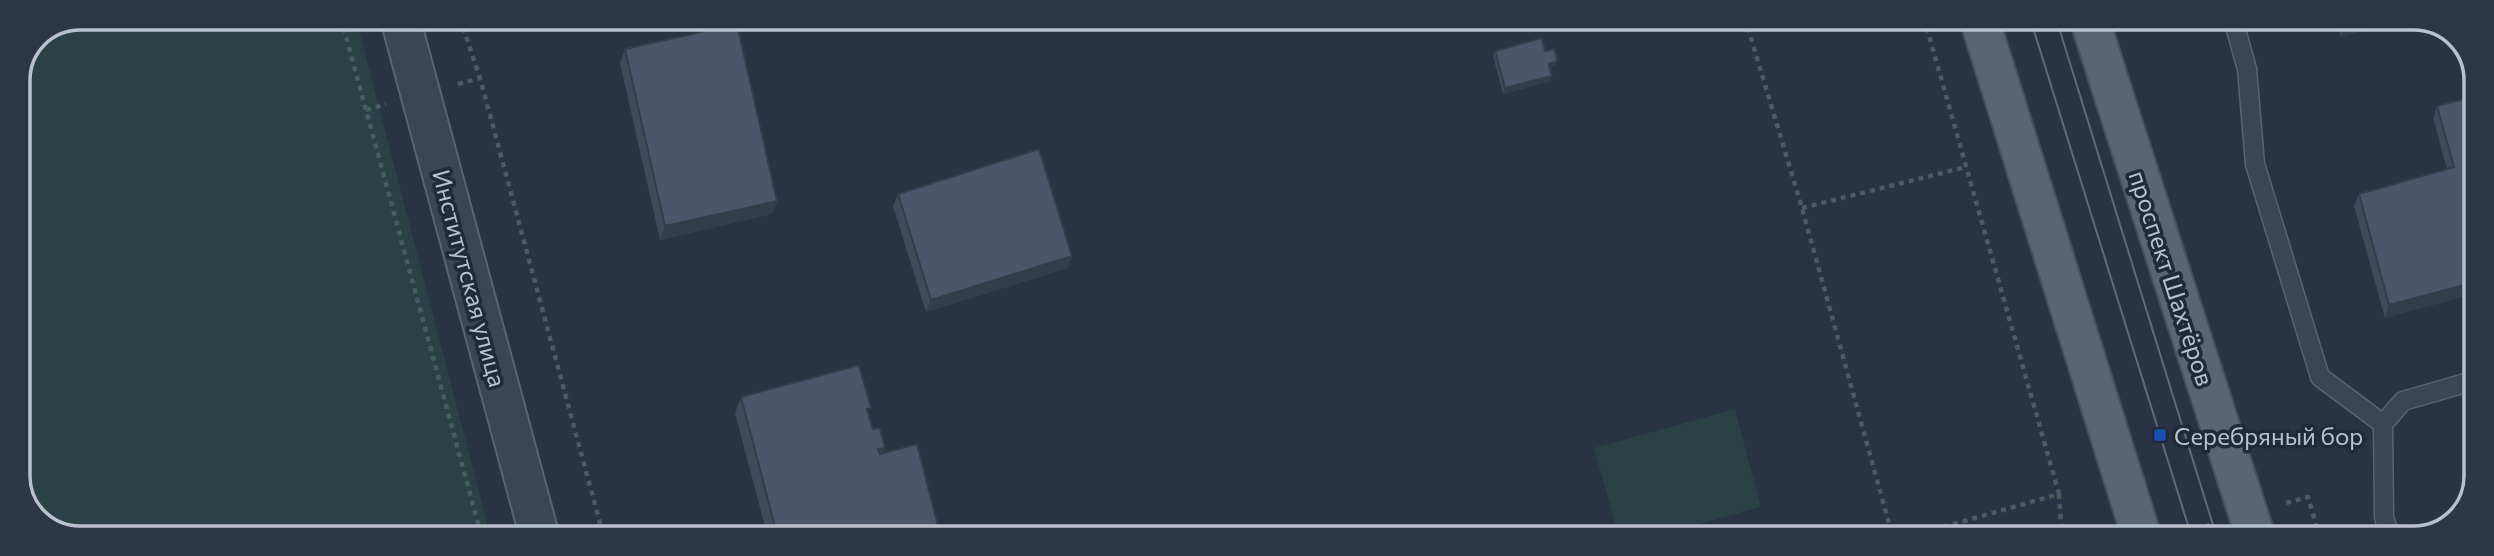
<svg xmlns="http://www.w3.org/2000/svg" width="2494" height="556" viewBox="0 0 2494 556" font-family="Commissioner,sans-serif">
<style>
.green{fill:#2a4145}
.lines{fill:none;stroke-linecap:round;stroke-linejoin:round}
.service-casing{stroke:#5b6371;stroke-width:21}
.tertiary-casing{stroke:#5b6371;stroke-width:42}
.primary-casing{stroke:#464e5d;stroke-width:42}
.path{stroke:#485d61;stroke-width:4.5;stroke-dasharray:5 5;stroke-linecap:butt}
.service{stroke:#3c4554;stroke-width:18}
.tertiary{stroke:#3c4554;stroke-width:38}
.primary{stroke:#5b6474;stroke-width:38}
.tram{stroke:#5e697b;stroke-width:2}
.wall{fill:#414a5b}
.shaded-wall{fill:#353c4a}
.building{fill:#4c566a;stroke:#353c4a;stroke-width:2}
.transit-dot{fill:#1a4fb4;stroke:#212a39;stroke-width:2.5}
.labels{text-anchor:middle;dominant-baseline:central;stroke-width:7;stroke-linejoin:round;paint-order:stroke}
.street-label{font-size:24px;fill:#bac0cd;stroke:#212a39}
.poi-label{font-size:24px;fill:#bac0cd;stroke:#212a39;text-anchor:start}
.rim{fill:none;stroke:#bac0cd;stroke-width:3.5}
</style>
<rect width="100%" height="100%" fill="#283344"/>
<!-- green -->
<path class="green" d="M79 18H356L491 538 68 537 33 518 18 484V79L36 35Z
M1735 409 1761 507 1649 538H1619L1594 448Z"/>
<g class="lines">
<!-- service casing -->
<g class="service-casing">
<path id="service" d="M2233 19 2247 69 2255 164 2320 377 2383 424
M2390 538 2384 517 2383 424 2403 401 2476 380"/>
</g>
<!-- tertiary casing -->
<g class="tertiary-casing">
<path id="tertiary" d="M400 18 540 538"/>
</g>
<!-- primary casing -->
<g class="primary-casing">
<path id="primary" d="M1979 18 2142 538
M2089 18 2256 538"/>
</g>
<!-- path -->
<path class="path" d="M341 18 482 538
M460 18 480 78
M1745 18 1802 208 1893 538
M458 84 480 78 604 538
M366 110 386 104
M1802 208 1966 167
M2059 494 2062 538
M2286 503 2308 497 2320 538
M2178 534 2210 525
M1905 538 2059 494 1924 18"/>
<!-- service -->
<use href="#service" class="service"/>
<!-- tertiary -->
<use href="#tertiary" class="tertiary"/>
<!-- primary -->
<use href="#primary" class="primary"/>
<!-- tram -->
<path class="tram" d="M2030 18 2192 538
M2056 18 2217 538"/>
</g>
<!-- wall -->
<path class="wall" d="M2336 19H2405L2341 37Z
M625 49 777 201 772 214 660 240 620 63Z
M1495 51H1545L1557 61 1555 66 1550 68V81L1503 94 1493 56Z
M2476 96V293L2385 318 2354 206 2359 194 2447 169 2433 118 2437 106Z
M898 194 1068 268 926 312 893 206Z
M741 397 869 414 873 429 883 453 941 538H768L735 413Z"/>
<!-- shaded-wall -->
<path class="shaded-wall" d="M2368 19H2405L2341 37 2346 25Z
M1557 61 1555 66 1547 69 1549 64Z
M1552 76 1550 81 1503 94 1505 88Z
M777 201 772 214 660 240 665 226Z
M1072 256 1068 268 926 312 931 300Z
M2476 282V293L2385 318 2389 305Z
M885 448 880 463 878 449Z"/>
<!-- building -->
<path class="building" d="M2344 19H2368L2346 25Z
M737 24 777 201 665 226 625 49Z
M1542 38 1545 51 1554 49 1556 55 1557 61 1549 64 1552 76 1505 88 1495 51Z
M2476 96V282L2389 305 2359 194 2454 167 2437 106Z
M1039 149 1072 256 931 300 898 194Z
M859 365 871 408 867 409 873 429 880 428 885 448 878 449 880 454 917 444 941 538H778L741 397Z"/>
<!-- markers -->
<rect class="transit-dot" x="2153" y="428" width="14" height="14" rx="3.5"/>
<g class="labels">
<!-- street labels -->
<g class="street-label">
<text transform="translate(470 278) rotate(75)">Институтская улица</text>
<text transform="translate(2172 278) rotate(72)">проспект Шахтёров</text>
</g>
<!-- poi labels -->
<g class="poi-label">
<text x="2174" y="435">Серебряный бор</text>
</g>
</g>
<!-- crop -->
<path d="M0 0H2494V556H0ZM80 30H2414A50 50 0 0 1 2464 80V476A50 50 0 0 1 2414 526H80A50 50 0 0 1 30 476V80A50 50 0 0 1 80 30Z" fill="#2d3645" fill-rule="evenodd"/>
<path class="rim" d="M80 30H2414A50 50 0 0 1 2464 80V476A50 50 0 0 1 2414 526H80A50 50 0 0 1 30 476V80A50 50 0 0 1 80 30Z"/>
</svg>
